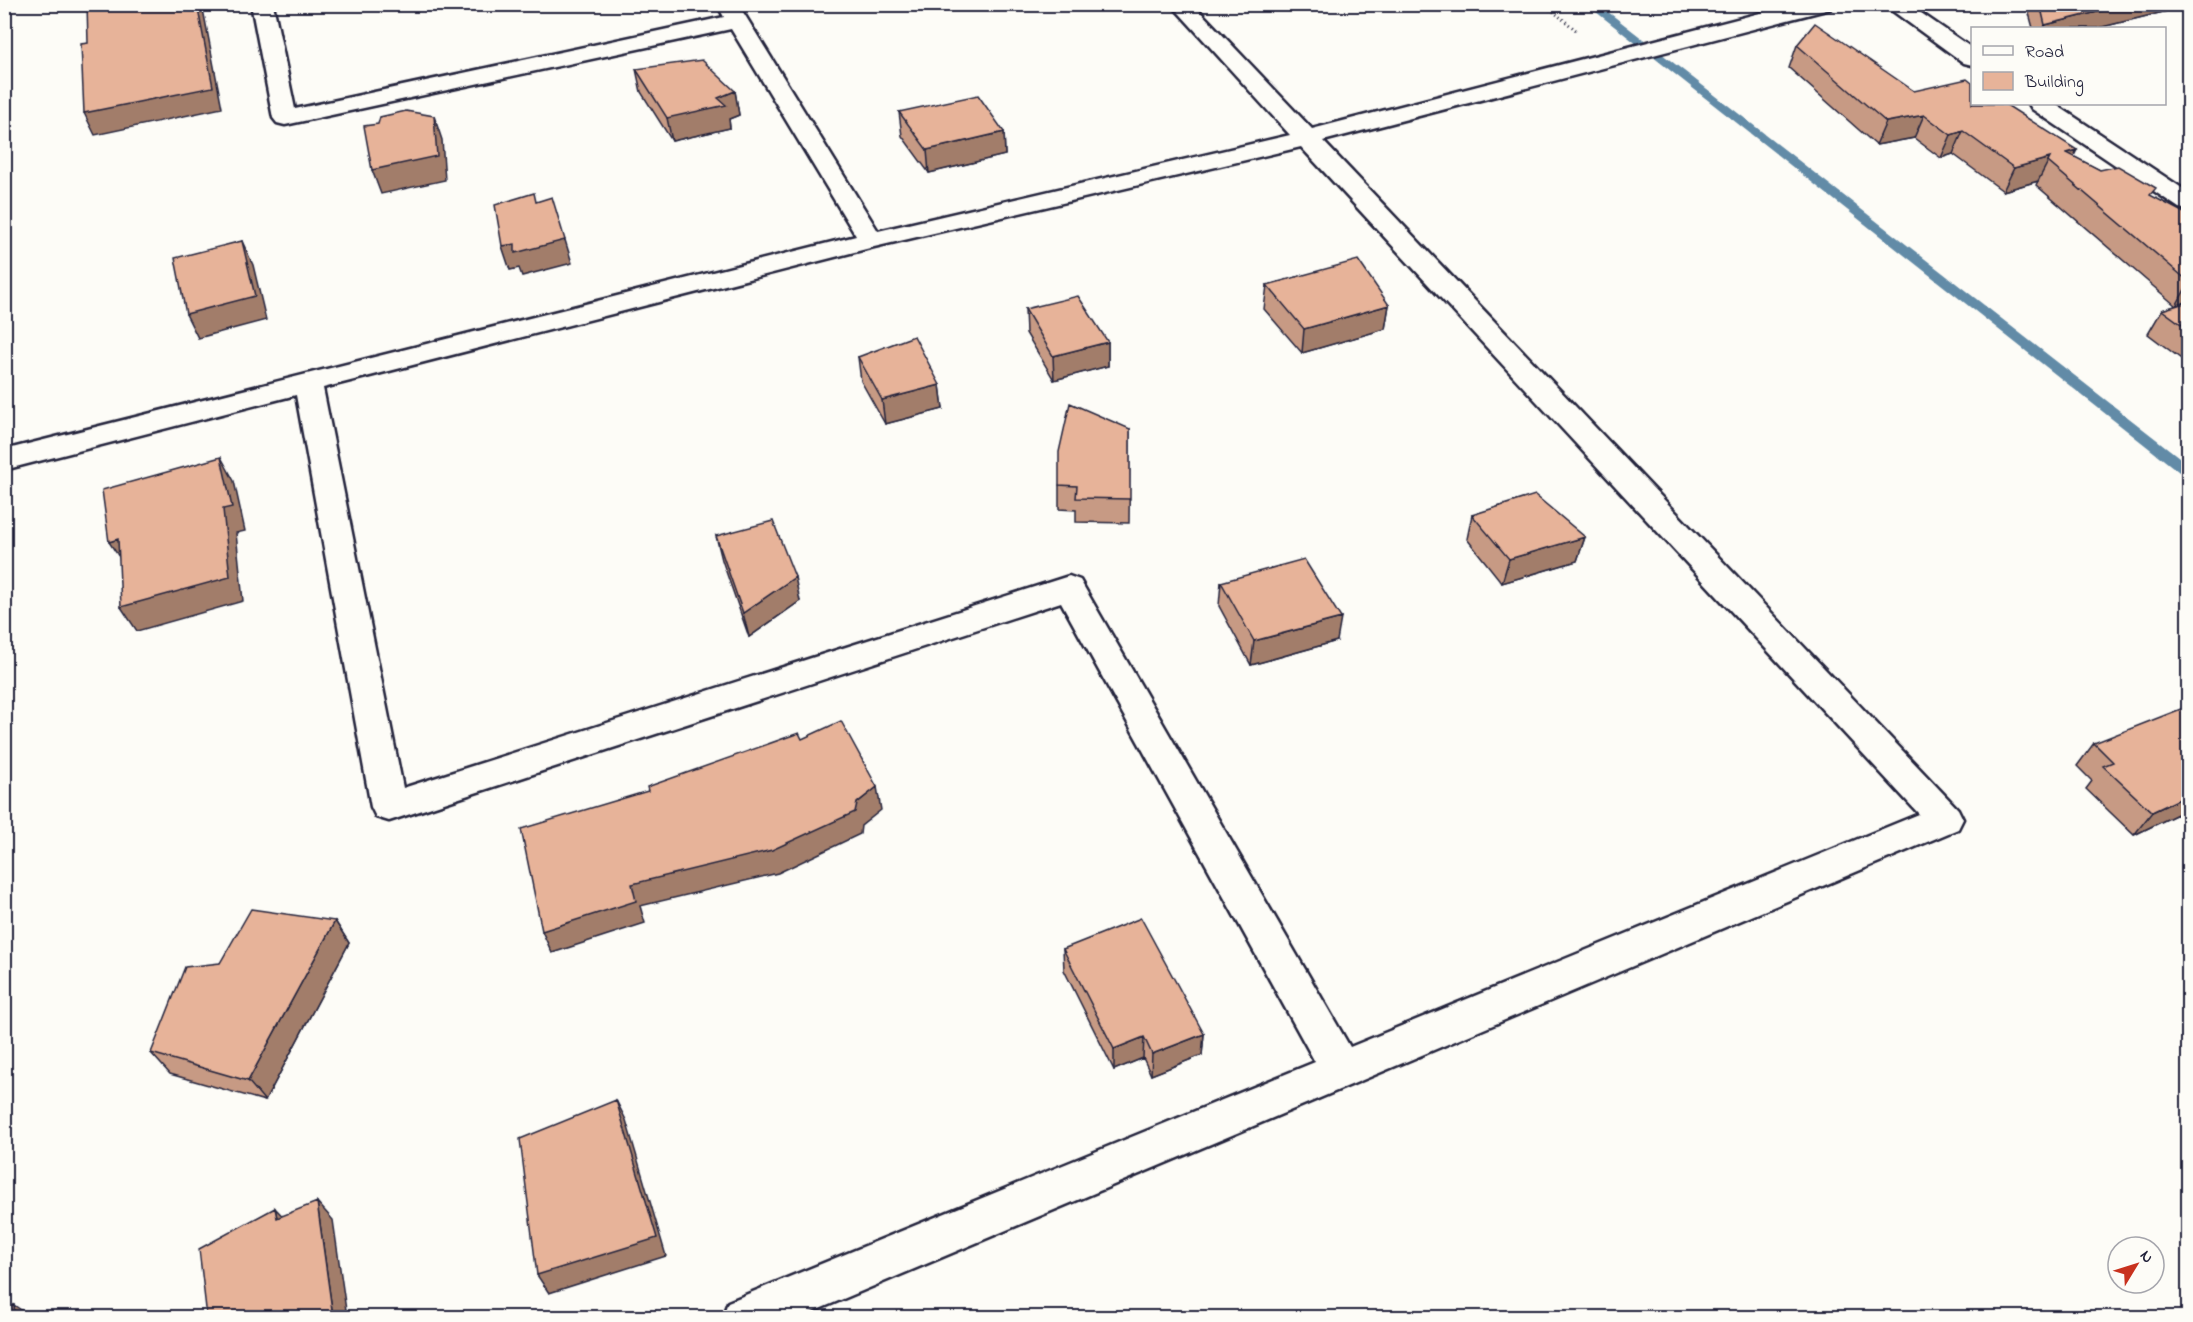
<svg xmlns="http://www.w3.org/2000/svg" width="2193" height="1322" viewBox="0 0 2193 1322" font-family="'Indie Flower',sans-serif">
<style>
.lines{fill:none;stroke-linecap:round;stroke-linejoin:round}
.stream{fill:#628ba7;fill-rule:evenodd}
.minor-casing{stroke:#22223b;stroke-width:5}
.path{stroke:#22223b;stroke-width:3;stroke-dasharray:1 3;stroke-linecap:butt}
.minor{fill:#fdfcf7;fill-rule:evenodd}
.wall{fill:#c79a84;stroke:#22223b;stroke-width:1.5}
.shaded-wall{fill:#a27d6b;stroke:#22223b;stroke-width:1.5}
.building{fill:#e7b399;stroke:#22223b;stroke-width:1.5}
</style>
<rect width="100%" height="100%" fill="#fdfcf7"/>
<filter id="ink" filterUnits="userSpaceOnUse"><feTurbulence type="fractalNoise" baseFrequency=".0167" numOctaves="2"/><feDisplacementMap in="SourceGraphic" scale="12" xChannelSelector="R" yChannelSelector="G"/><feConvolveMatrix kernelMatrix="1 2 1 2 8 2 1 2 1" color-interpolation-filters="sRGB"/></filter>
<g filter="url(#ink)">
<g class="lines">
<!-- stream -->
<path class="stream" d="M1586 4H1598L2188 464V476L2183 475Z"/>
<!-- minor casing -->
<g class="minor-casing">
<path id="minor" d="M251 4H273L295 109 724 17 717 4H738L878 231 1290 135 1171 4H1193L1312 129 1795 4H1832L1830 9 1323 141 1958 809 1963 819 1958 829 798 1318H722L728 1302 1315 1062 1061 602 389 821 376 817 371 807 296 395 4 470V450L856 236 731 29 285 125 277 123 273 118ZM1301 147 1919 814 1350 1047 1080 580 1069 576 403 788 323 388 874 247Z
M1883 4H1908L1972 48V65L1964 63Z
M2029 104H2055L2188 192V210L2179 208 2032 109Z"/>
</g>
<!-- path -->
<path class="path" d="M1544 4 1576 30"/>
<!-- minor -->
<use href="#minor" class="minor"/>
</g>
<!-- wall -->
<path class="wall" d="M2028 4H2188V6L2098 28H2033L2027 6Z
M1797 45 1914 91 2074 157 2188 215V301L2176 306 2036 185 2038 181 2003 191 1953 154 1941 158 1914 138 1876 145 1789 68Z
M636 69 735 91 739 115 729 119 730 128 672 141 641 92Z
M899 112 1004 132 1005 155 929 173 902 136Z
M1267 285 1389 305 1385 329 1302 353 1264 309Z
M2188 302V364L2148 334 2162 310Z
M1025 309 1108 342V366L1054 380 1026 333Z
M858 357 940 385 943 409 885 424 861 381Z
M1130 429 1129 523 1076 522V510L1059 509V485Z
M1472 515 1585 537 1577 561 1502 583 1467 539Z
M716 536 800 601 749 637 722 560Z
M1221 582 1337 641 1251 665 1219 606Z
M2094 743 2188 809 2134 835 2086 789 2092 781 2077 766Z
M335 921 349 943 265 1101 170 1074 151 1053 220 963Z
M1063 949 1204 1034 1202 1055 1151 1075 1143 1058 1114 1070 1064 970Z"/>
<!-- shaded-wall -->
<path class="shaded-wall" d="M197 4H202L222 108 95 135 84 113Z
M2129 4H2188V6L2098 28H2044L2045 25Z
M735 91 739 115 729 119 730 128 672 141 667 118Z
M1924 115 1914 138 1876 145 1886 122Z
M434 116 442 140 445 180 381 194 372 170Z
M1963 131 1953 154 1941 158 1951 135Z
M1004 132 1005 155 929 173 927 150Z
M2077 150 2065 174 2067 153Z
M2050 158 2038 181 2003 191 2014 168Z
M565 240 572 263 522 276 519 268 510 270 502 246 515 244Z
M242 241 253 265 266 320 198 338 186 314Z
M2188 284V301L2176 306Z
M1389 305 1385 329 1302 353 1304 329Z
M1108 342V366L1054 380 1053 356Z
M940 385 943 409 885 424 882 400Z
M221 457 234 481 245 531 236 533 243 601 137 631 121 607 223 509Z
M1585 537 1577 561 1502 583 1509 559Z
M118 539 125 566 109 542Z
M795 577 800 601 749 637 743 613Z
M1341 618 1337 641 1251 665 1254 641Z
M877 787 881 810 861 826 860 834 778 873 640 906 645 923 552 953 542 931 632 884 857 803Z
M2188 795V809L2134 835 2152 812Z
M335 921 349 943 265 1101 248 1081Z
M1204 1034 1202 1055 1151 1075 1152 1054Z
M1144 1037 1143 1058 1114 1070V1049Z
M616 1100 626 1120 666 1256 549 1293 537 1275Z
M317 1202 333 1220 347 1317H333Z
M275 1208 292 1226 277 1218Z
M14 1305 31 1317H14Z"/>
<!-- building -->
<path class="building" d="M87 4H197L213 87 84 113 81 44 88 43Z
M2040 4H2129L2045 25Z
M1815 23 1914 91 1967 79 1972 83V104H2005L2077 150 2067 153 2100 170 2118 166 2156 188 2150 195 2188 215V281L2048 162 2050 158 2014 168 1963 131 1951 135 1924 115 1886 122 1797 45Z
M702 60 735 91 718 98 726 105 667 118 636 69Z
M978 95 1004 132 927 150 899 112Z
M406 111 434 116 437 156 372 170 364 126 378 124 380 117Z
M534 193 536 202 552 197 565 240 515 253V244L502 246 495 205Z
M242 241 255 296 186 314 175 258Z
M1358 260 1389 305 1304 329 1267 285Z
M1078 296 1108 342 1053 356 1025 309Z
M2188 302V329L2162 310Z
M914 336 940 385 882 400 858 357Z
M1070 403 1130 429V499L1076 498 1077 486 1059 485V452Z
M221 457 232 507 223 509 230 577 121 607 118 539 109 542 102 490Z
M1535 495 1585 537 1509 559 1472 515Z
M773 521 795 577 743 613 716 536Z
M1304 559 1341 618 1254 641 1221 582Z
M2186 707 2188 710V795L2152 812 2103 766 2113 762 2094 743Z
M841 721 877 787 857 803 855 812 772 850 632 884 636 901 542 931 521 829 648 791 647 787 799 733 802 739Z
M251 909 335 921 248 1081 151 1053 185 967 220 963Z
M1141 918 1204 1034 1152 1054 1144 1037 1114 1049 1063 949Z
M616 1100 657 1238 537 1275 520 1139Z
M317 1202 333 1317H207L199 1249 275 1208 277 1218Z
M14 1305V1317H4V1308Z"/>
</g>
<!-- margin -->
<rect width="2193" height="1322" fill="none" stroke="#fdfcf7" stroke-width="24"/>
<rect x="12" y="12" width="2169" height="1298" fill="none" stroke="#22223b" stroke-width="2" filter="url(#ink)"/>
<!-- legend -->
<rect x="1971" y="27" width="195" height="78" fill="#fdfcf7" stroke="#a5a5ac" stroke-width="1.5"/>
<rect x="1983" y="46" width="30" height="9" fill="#fdfcf7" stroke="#a5a5ac" stroke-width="1.5"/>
<text x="2025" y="57" font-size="18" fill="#22223b">Road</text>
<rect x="1983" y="72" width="30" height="18" fill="#e7b399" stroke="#a5a5ac" stroke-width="1.5"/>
<text x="2025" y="87" font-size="18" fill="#22223b">Building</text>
<!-- north arrow -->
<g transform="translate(2136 1265) rotate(52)"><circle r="28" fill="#fdfcf7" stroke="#a5a5ac" stroke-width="1.5"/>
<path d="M0-4.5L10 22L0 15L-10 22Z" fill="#c8321e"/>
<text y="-9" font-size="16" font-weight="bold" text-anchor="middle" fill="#22223b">N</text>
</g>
</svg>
